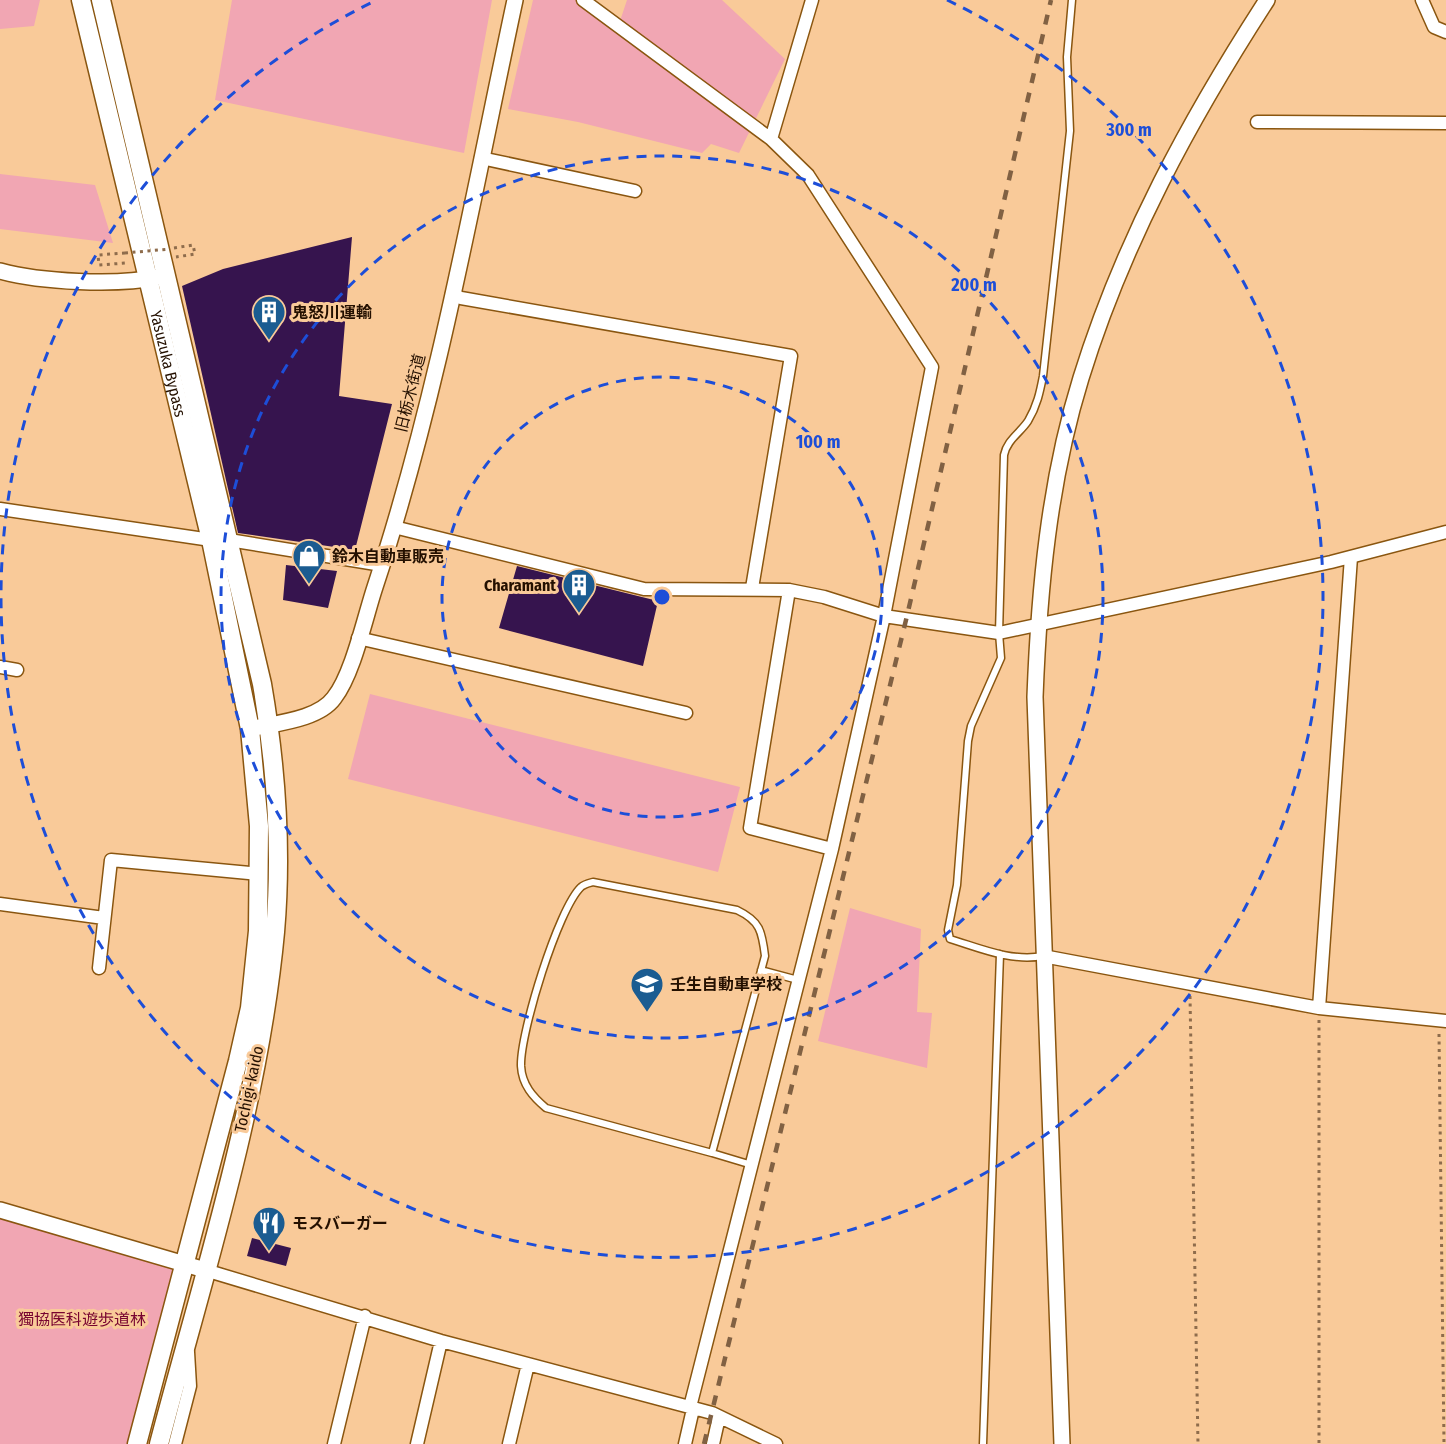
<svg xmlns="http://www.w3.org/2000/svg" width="1446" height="1444" viewBox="0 0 1446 1444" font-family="'Fira Sans Condensed','Noto Sans JP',sans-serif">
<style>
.green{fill:#f1a6b3}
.building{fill:#36144e}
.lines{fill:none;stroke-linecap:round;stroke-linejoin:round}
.service-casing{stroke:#8a5610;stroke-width:9}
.minor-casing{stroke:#8a5610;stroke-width:15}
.tertiary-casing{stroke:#8a5610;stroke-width:18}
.primary-casing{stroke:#8a5610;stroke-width:21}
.path{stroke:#8e6c4c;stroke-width:3;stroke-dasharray:3 4.5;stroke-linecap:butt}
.service{stroke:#fff;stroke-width:6}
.minor{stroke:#fff;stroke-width:12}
.tertiary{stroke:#fff;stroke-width:15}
.primary{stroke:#fff;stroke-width:18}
.rail{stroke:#816143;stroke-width:4.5;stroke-dasharray:10 10;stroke-linecap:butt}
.path-bridge{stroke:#8e6c4c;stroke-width:3;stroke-dasharray:3 4.5;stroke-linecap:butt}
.ring{fill:none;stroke:#1d4ed8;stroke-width:3;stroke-dasharray:10 8}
.labels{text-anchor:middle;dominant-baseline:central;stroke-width:6;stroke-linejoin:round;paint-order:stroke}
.poi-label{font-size:16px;font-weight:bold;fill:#241000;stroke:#f9ca99;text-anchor:start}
.street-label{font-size:16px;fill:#241000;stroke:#f9ca99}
.park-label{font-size:16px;fill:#770330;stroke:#f9ca99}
.centre{fill:#1d4ed8;stroke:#f9ca99;stroke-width:3}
.ring-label{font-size:18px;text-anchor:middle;font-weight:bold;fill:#1d4ed8;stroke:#f9ca99;stroke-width:6;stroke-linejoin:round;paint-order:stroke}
</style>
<rect width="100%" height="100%" fill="#f9ca99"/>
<!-- green -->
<path class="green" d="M0 0H40L34 26 0 29Z
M232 0H492L464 153 215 100Z
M533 0H577L619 24 627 0H722L785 59 739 153 711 144 702 153 578 122 508 109Z
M0 174 95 185 113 243 0 229Z
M370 694 740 787 718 872 348 779Z
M850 908 921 929 917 1012 932 1013 927 1068 818 1041Z
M0 1204 185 1265 130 1444H0Z"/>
<!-- building -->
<path class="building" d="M352 237 339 396 392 404 355 550 238 533 182 286 223 269Z
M286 565 337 571 328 608 283 600Z
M517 566 658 601 643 666 499 628Z
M252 1238 291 1248 286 1266 247 1256Z"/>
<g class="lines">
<!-- service casing -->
<g class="service-casing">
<path id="service" d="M593 882 737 910C760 921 762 931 765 956L712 1153 546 1108C533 1097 522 1085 521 1066 520 1033 558 909 581 887 584 884 589 883 593 882Z
M1043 956C1011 962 980 948 950 939L948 930 957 885 968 741 971 726 1001 658 999 633 1004 455C1007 440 1020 433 1028 421 1037 406 1040 392 1043 376L1070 131 1067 57 1072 0
M761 970 798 980
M712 1153 752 1165
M983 1444 1000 954"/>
</g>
<!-- minor casing -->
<g class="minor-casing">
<path id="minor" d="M583 0 771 139 808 175 932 367 884 616 832 849 690 1407
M1422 0 1434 27 1446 32
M1257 122 1446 123
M771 139 812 0
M481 158 635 191
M452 294 461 298 791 356 752 588
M0 509 211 540H229L382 565
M394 527 644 589 789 590 824 597 884 616 999 633 1331 562 1446 532
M789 590 750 828 832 849
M358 638 686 713
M0 667 17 670
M0 904 104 918
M1043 956 1319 1008 1446 1021
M99 968 111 860 260 874
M1319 1008 1351 557
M205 1270 441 1341 712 1413 776 1444
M175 1444 190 1386 188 1352
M334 1444 365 1316
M417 1444 441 1341
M509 1444 528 1364
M685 1444 693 1409
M713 1444 719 1417"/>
</g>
<!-- tertiary casing -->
<g class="tertiary-casing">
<path id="tertiary" d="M0 271C40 282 117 286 158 277
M250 729C275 723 318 720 334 698 353 674 365 617 375 587 438 396 473 196 515 0
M0 1210 205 1270
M1062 1444 1035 697C1039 590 1049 481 1081 378 1123 242 1190 119 1267 0"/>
</g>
<!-- primary casing -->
<g class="primary-casing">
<g id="primary">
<path id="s1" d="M81 0 211 540 250 729 259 826 258 931 250 1008 238 1061 137 1444"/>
<path d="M101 0 262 684C276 765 282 851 275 932 259 1105 203 1277 159 1444"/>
</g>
</g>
<!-- path -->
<path class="path" d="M174 248 193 245 195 254 176 257
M125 253 98 255 99 265 126 263
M1190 996 1198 1444
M1319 1020V1444
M1439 1034 1444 1444"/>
<!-- service -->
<use href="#service" class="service"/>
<!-- minor -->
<use href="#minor" class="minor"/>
<!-- tertiary -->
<use href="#tertiary" class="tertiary"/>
<!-- primary -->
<use href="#primary" class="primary"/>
<!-- rail -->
<path class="rail" d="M704 1444 906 620 1051 0"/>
<!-- path-bridge -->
<path class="path-bridge" d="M125 253 170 249"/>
</g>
<!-- distance rings -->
<g class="ring">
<circle cx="662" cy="597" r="220"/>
<circle cx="662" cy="597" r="441"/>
<path d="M947 0A661 661 0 1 1 377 0"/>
</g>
<!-- icons -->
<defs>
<g id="building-pin" transform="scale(1.725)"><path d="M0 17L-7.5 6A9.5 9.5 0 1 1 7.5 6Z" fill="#1b5c91" stroke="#f9ca99"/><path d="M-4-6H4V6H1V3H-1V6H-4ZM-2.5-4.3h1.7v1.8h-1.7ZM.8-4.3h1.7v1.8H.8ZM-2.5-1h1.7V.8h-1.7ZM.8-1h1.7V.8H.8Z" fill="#fff"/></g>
<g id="shop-pin" transform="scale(1.725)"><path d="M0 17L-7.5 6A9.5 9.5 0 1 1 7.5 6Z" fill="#1b5c91" stroke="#f9ca99"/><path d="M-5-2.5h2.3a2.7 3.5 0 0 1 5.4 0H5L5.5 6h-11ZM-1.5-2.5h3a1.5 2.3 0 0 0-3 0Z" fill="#fff"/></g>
<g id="school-pin" transform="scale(1.725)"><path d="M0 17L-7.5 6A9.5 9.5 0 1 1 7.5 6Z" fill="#1b5c91" stroke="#f9ca99"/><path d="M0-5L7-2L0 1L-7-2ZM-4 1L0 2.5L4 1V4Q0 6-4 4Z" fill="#fff"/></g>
<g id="restaurant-pin" transform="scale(1.725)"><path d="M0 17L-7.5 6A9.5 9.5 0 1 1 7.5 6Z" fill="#1b5c91" stroke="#f9ca99"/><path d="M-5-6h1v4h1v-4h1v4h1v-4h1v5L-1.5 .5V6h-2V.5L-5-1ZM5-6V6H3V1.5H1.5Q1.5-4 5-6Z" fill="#fff"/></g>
</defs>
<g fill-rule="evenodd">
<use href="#building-pin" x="269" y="312"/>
<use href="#shop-pin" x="309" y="556"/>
<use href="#building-pin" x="579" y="585"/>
<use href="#school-pin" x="647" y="984"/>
<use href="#restaurant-pin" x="269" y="1223"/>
</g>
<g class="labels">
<!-- poi labels -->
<g class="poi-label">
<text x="292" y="312">鬼怒川運輸</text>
<text x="332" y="556">鈴木自動車販売</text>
<text x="556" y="585" text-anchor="end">Charamant</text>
<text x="670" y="984">壬生自動車学校</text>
<text x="292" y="1223">モスバーガー</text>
</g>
<!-- street labels -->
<g class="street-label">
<text stroke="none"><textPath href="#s1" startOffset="374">Yasuzuka Bypass</textPath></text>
<text transform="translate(410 393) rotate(-76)">旧栃木街道</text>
<text transform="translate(249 1089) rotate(-78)">Tochigi-kaido</text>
</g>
<!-- park labels -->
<g class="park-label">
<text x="82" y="1319">獨協医科遊歩道林</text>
</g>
</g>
<circle cx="662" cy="597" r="9" class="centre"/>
<g class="ring-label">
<text x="1129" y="136">300 m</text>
<text x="974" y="291">200 m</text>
<text x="818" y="448">100 m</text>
</g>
</svg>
